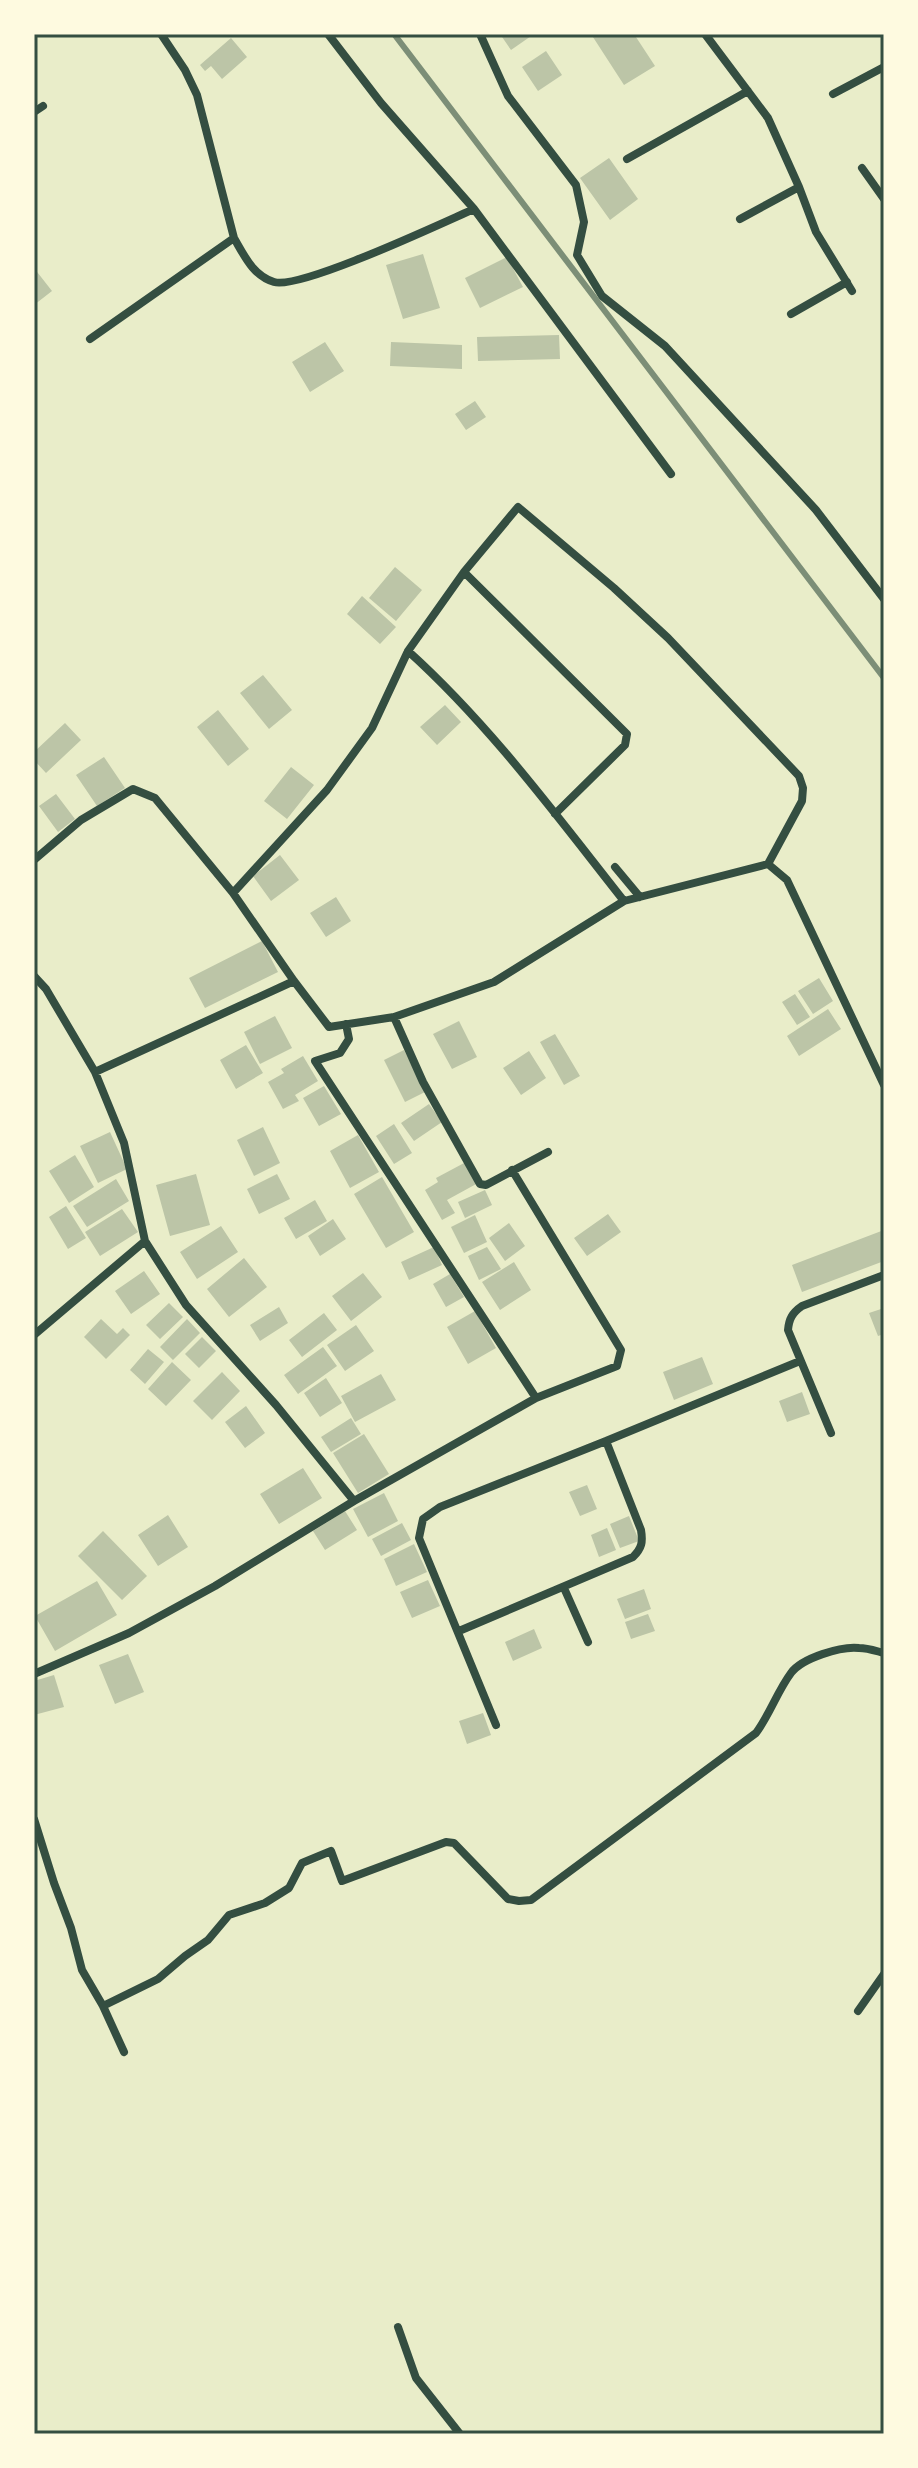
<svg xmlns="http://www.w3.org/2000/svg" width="918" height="2468" viewBox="0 0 918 2468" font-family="'Exo 2',sans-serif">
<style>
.building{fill:#bcc5a7}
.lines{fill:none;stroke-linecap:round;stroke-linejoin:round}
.minor{stroke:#344e41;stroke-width:8}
.rail{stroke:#7c8e77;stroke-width:6}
.neatline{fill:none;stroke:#344e41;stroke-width:3}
</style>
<rect width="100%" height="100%" fill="#e9edc9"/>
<!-- building -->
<path class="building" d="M500 34H534L511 50Z
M591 34H634L655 66 624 85Z
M231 38 247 57 222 79 211 66 205 71 200 65Z
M546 51 562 75 538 91 522 67Z
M609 158 638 199 610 220 580 178Z
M423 254 440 308 403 319 386 265Z
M507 257 523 287 480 308 465 278Z
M34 268 52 291 34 305Z
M559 335 560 359 478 361 477 337Z
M325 342 344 371 310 392 292 362Z
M391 342 462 345V369L390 366Z
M475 401 486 417 466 430 455 414Z
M395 567 422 590 396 621 369 598Z
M362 596 396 627 380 644 347 614Z
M263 675 292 710 269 729 240 693Z
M445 705 461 722 437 745 420 727Z
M218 710 249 749 228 766 197 727Z
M65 723 81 740 46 773 34 760V752Z
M104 757 125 788 97 806 76 775Z
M291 767 314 785 287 819 264 801Z
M56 794 75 819 58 832 39 806Z
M280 855 299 880 271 901 253 876Z
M336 897 351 921 326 937 310 913Z
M262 941 278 972 205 1008 189 978Z
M819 978 833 1001 813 1014 798 991Z
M795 994 810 1017 797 1025 782 1002Z
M828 1009 841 1029 799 1056 787 1036Z
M275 1016 292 1048 260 1064 244 1032Z
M459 1021 477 1057 452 1069 433 1034Z
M555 1034 580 1076 564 1085 540 1042Z
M246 1045 263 1073 236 1089 220 1060Z
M404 1050 425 1092 405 1102 384 1060Z
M529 1051 546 1078 521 1095 503 1068Z
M303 1056 318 1081 295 1095 299 1101 283 1109 268 1082 284 1073 281 1069Z
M324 1086 341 1114 319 1126 303 1098Z
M429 1104 442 1122 414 1141 401 1123Z
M394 1124 412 1153 394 1164 376 1136Z
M263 1127 280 1163 254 1176 237 1140Z
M110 1132 127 1169 98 1183 80 1146Z
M358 1135 379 1172 350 1188 330 1151Z
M75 1155 94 1187 69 1203 49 1171Z
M466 1162 478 1183 447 1200 455 1213 442 1220 425 1190 438 1182 436 1178Z
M196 1174 210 1225 170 1236 156 1185Z
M277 1174 290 1199 259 1214 247 1189Z
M382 1177 414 1232 386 1248 354 1194Z
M116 1179 129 1201 87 1227 73 1206Z
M485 1190 492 1205 465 1218 458 1202Z
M315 1200 327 1221 296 1239 284 1218Z
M66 1206 86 1238 68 1249 49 1217Z
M122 1209 138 1232 100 1256 85 1232Z
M608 1214 621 1232 587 1256 574 1238Z
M475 1215 487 1242 464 1253 451 1227Z
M333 1219 346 1239 320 1256 308 1236Z
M509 1223 525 1246 505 1261 489 1238Z
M221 1226 238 1252 197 1279 180 1252Z
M884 1230V1261L802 1292 792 1265Z
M434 1247 442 1265 409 1280 401 1262Z
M487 1247 501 1269 479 1280 468 1256Z
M244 1258 267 1287 229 1317 207 1289Z
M514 1262 531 1290 500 1310 482 1282Z
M144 1271 160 1294 131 1314 115 1291Z
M363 1273 382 1297 351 1321 332 1296Z
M450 1274 464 1297 446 1307 433 1284Z
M169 1303 183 1317 160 1339 146 1325Z
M279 1307 288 1323 260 1341 250 1325Z
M884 1308V1334L878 1336 869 1313Z
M475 1311 496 1348 468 1364 447 1327Z
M324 1313 337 1330 302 1357 289 1340Z
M101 1319 117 1334 123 1328 130 1335 106 1359 84 1337Z
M187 1319 200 1333 173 1360 160 1347Z
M356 1325 374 1351 345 1371 327 1345Z
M202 1337 216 1351 199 1368 185 1354Z
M323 1347 337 1366 298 1394 284 1375Z
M148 1349 164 1362 145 1384 130 1370Z
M702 1357 713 1384 674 1400 663 1372Z
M172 1362 191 1380 166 1406 148 1389Z
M222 1372 240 1391 212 1420 193 1401Z
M381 1374 396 1400 355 1422 341 1396Z
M326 1378 342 1403 320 1417 304 1393Z
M802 1392 810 1414 787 1422 779 1401Z
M246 1406 265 1433 245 1448 225 1422Z
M351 1418 361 1434 331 1452 321 1437Z
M364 1434 389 1474 358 1493 333 1453Z
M303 1468 322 1498 279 1524 260 1494Z
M587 1485 597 1509 580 1516 569 1492Z
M384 1493 398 1521 368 1537 353 1509Z
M345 1511 357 1530 325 1550 313 1531Z
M168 1515 188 1547 158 1566 138 1535Z
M629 1516 639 1541 620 1548 610 1524Z
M402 1523 411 1540 381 1556 372 1539Z
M607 1528 616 1550 599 1557 591 1535Z
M103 1531 147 1576 122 1600 78 1556Z
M414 1544 427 1572 396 1586 384 1559Z
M428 1580 440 1606 412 1618 400 1592Z
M97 1581 117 1615 55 1651 35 1616Z
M644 1589 651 1609 625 1619 617 1599Z
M648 1614 655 1631 631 1639 625 1622Z
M534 1629 542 1648 513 1661 505 1642Z
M128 1654 144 1692 115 1704 99 1665Z
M54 1675 64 1707 34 1715V1681Z
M483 1713 491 1735 467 1744 459 1721Z"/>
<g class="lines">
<!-- minor -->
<path class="minor" d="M328 34 381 103 474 209 671 474
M480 34 508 96 576 185 584 222 577 255 602 296 665 346 816 510 884 599
M705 34 768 118 799 187 816 232 852 291
M833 94 884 67
M34 112 43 106
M627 159 748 91
M862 168 884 199
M740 219 799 187
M234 238C244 255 253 276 274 282 300 290 442 223 474 209
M791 314 847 282
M90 339 234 238 197 95 185 70 161 34
M464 572 627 734 625 745 555 814
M408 651C490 725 556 815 624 901
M34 860 81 820 133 789 155 798 233 893 294 981 329 1027 394 1017 494 982 624 901 768 864 787 880 884 1085
M615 867 640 897
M233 893 327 790 372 728 408 651 464 572 518 507 614 588 668 638 799 776 803 788 802 801 768 864
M34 976 46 989 95 1072 124 1143 145 1241 186 1305 276 1405 354 1501
M394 1017 423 1082 480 1184 486 1185 548 1152
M346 1024 349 1039 340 1053 315 1061 536 1398
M95 1072 294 981
M34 1335 145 1241
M831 1433 788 1330C789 1319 792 1313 802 1306L884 1275
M564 1588 588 1642
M459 1631 633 1557C642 1548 643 1542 641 1530L606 1441 800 1361
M34 1674 129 1633 215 1586 354 1501 536 1398 617 1366 621 1350 512 1170
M496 1725 419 1538 423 1519 440 1507 606 1441
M34 1819 54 1883 71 1928 82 1970 103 2006 124 2052
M103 2006 158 1979 185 1956 208 1940 229 1915 265 1903 289 1888 302 1863 331 1851 342 1881 446 1842 454 1843 508 1899 519 1901 531 1900 756 1733C770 1714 777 1692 791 1673 802 1658 841 1646 859 1648 868 1648 876 1651 884 1653
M858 2011 884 1974
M398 2327 416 2378 460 2434"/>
<!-- rail -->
<path class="rail" d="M394 34 884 678"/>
</g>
<!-- border -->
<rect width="918" height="2468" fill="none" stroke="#fefae0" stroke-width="72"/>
<rect x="36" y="36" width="846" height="2396" class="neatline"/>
</svg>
